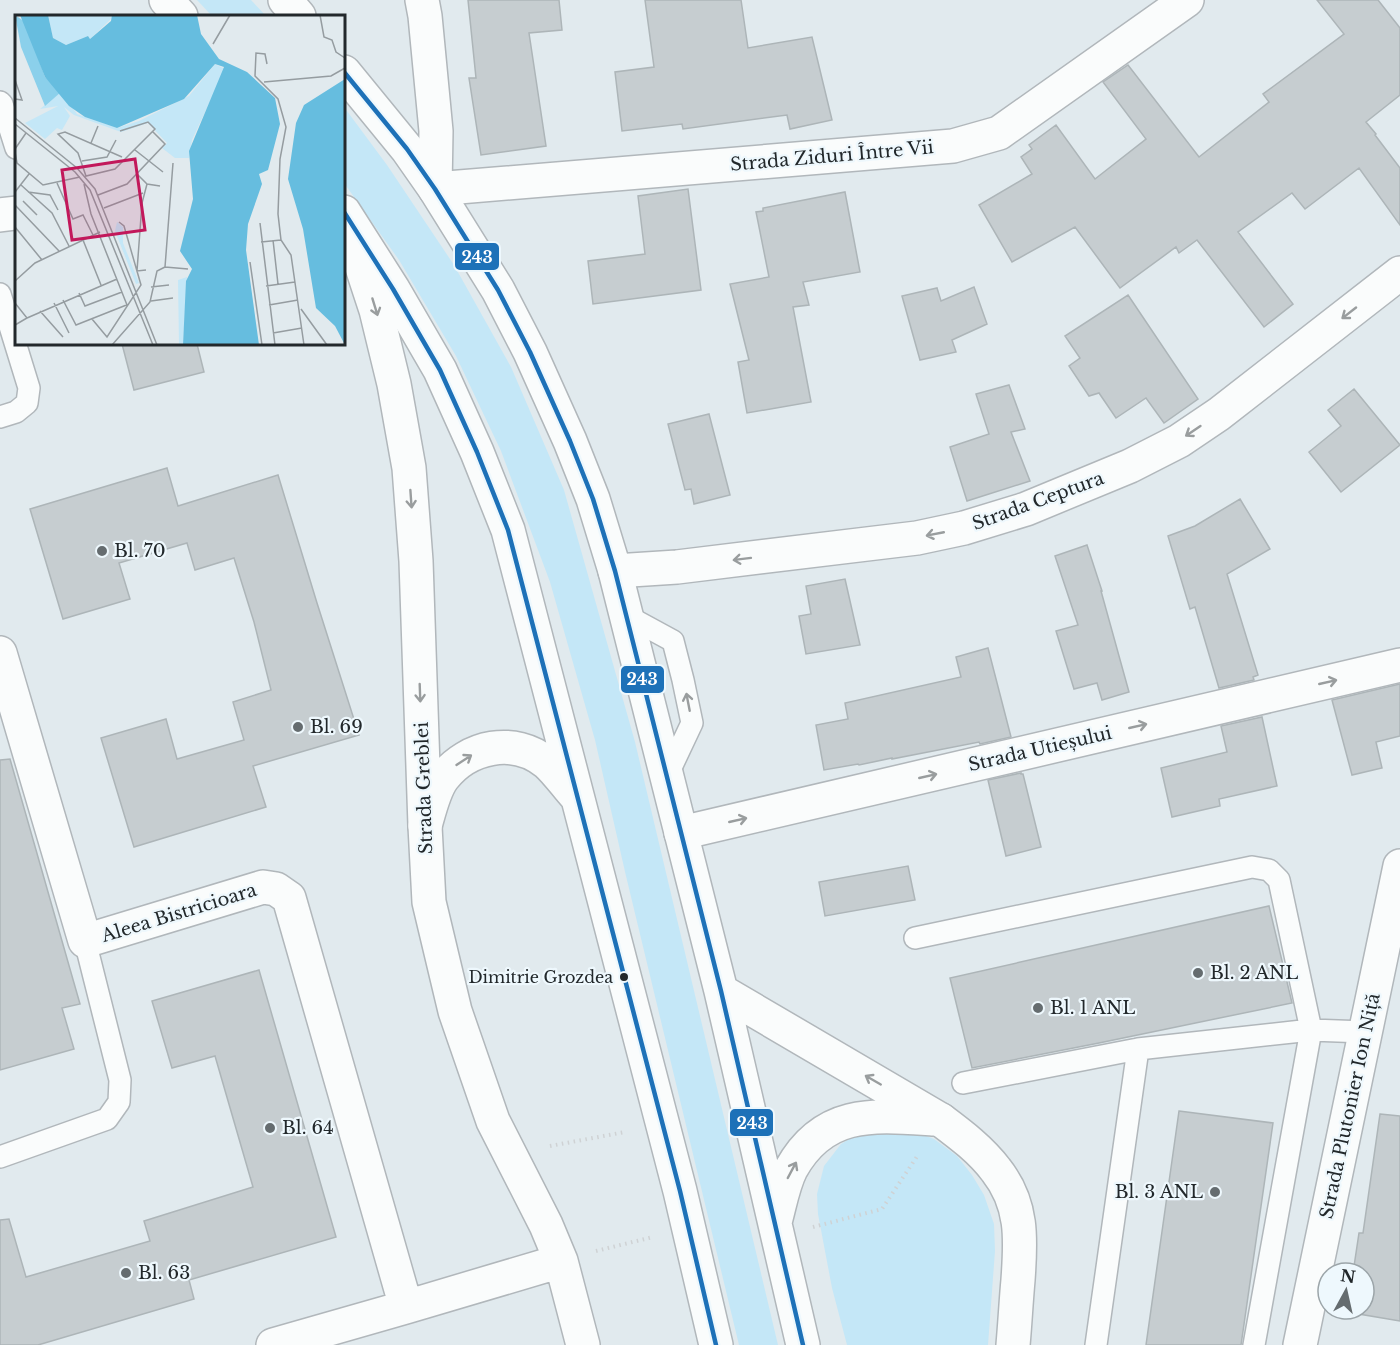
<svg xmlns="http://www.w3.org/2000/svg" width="1400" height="1345" viewBox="0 0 1400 1345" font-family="'Libre Baskerville',serif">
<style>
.green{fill:#c4e7f7}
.building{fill:#c6cdd0;stroke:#adb5b8;stroke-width:1.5}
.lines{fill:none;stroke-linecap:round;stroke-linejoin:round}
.service-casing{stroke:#b1b7bb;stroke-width:24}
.minor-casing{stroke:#b1b7bb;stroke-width:36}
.secondary-casing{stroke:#b1b7bb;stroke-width:36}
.path{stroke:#cfd2d4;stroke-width:4;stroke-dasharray:1.5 4.5;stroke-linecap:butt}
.service{stroke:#fafcfc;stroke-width:21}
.minor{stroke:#fafcfc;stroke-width:33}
.secondary{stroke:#fafcfc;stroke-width:33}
.bus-1-casing{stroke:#eef8fd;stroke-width:9}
.bus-1{stroke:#1d71b8;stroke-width:4.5}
.oneway{stroke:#999d9e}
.poi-dot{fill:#656c6f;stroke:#eef8fd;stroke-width:2}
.bus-dot{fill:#22282b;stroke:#eef8fd;stroke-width:2}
.labels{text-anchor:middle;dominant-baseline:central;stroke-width:4.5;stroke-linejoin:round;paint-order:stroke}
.bus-label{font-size:16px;fill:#22282b;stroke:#eef8fd;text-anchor:end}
.street-label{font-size:18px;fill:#22282b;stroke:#eef8fd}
.poi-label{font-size:18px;fill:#22282b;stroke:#eef8fd;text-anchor:start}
.inset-road{fill:none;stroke:#959ca0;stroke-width:1.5}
.view{fill:#c2185b;fill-opacity:0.15;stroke:#c2185b;stroke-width:3}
.inset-edge{fill:none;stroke:#22282b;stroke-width:3}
.line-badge{stroke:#eef8fd;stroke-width:2}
.badge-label{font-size:16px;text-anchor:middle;font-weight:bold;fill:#fff}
</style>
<rect width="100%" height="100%" fill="#e1eaee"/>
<!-- green -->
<path class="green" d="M197 0H251L266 16H212Z
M344 107 387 165 454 265 511 367 564 490 635 742 778 1345H739L626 876 595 740 550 582 501 451 456 356 399 260 344 183Z
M913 1131 934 1139 957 1156 972 1175 984 1195 994 1224 995 1251 988 1345H847L832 1288 818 1214 817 1194 824 1166 841 1144 861 1132Z"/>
<!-- building -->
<path class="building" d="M468 0H559L562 30 529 33 546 146 481 155 469 78H476Z
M645 0H741L748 48 812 37 832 120 790 129 787 115 683 129 682 124 622 131 615 72 654 67Z
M1317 0H1378L1400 28V95L1366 122 1376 134 1375 135 1400 168V225L1359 168 1305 209 1292 193 1238 232 1293 304 1264 327 1197 240 1179 253 1176 247 1120 288 1075 227 1012 262 979 205 1032 174 1021 157 1032 149 1029 145 1056 125 1095 179 1146 139 1103 82 1128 65 1199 157 1269 102 1263 94 1344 34Z
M688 189 701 290 593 304 588 261 645 254 638 196Z
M845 192 860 272 803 282 809 305 793 307 811 402 747 413 738 362 749 360 730 284 769 277 756 212 763 211V208Z
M974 287 987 324 952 340 956 352 920 360 902 296 937 288 941 301Z
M1128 295 1198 399 1164 423 1146 398 1116 418 1099 393 1089 396 1069 366 1080 358 1065 336Z
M122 344H197L204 372 134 390Z
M1009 385 1025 429 1011 432 1030 481 967 501 950 447 989 434 976 394Z
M1354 389 1400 445 1341 492 1309 452 1341 426 1328 410Z
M709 414 730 495 694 504 691 489 685 490 668 424Z
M167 468 178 506 278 475 317 603 359 735 253 766 266 807 134 847 101 738 166 719 177 759 244 740 233 702 271 690 254 622 234 558 195 570 187 543 119 563 130 599 63 619 30 509Z
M1240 499 1270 549 1227 574 1258 675 1253 677 1254 680 1219 688 1195 607 1190 609 1168 536 1195 526Z
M1087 545 1102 591H1101L1129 692 1102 700 1097 683 1074 689 1056 631 1078 625 1055 556Z
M845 579 860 645 806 654 799 616 811 614 806 586Z
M988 648 1011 737 980 744 979 742 892 759V758L859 765 858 764 824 770 816 725 848 719 845 703 961 677 956 657Z
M1400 684V736L1376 742 1382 768 1352 775 1332 700Z
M1262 717 1277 786 1219 799 1220 806 1172 817 1161 768 1227 752 1221 726Z
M10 759 80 1004 62 1008 74 1049 0 1070V760Z
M1021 773V774H1023L1041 847 1006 856 988 780Z
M908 866 915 900 825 916 819 882Z
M1269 906 1292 1003 1099 1043 972 1068 950 978Z
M259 970 336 1237 189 1280 194 1299 38 1345H0V1220L9 1219 26 1277 150 1241 144 1221 253 1187 215 1056 172 1068 152 1001Z
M1179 1111 1273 1123 1241 1345H1146Z
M1380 1114 1400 1116V1321L1347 1312V1309H1364V1273H1353L1359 1233H1363Z"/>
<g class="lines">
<!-- service casing -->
<g class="service-casing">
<path id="service" d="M0 102 2 104 16 148
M0 294 29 388 27 403 16 412 0 417
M627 616 673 641 683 680 692 723 667 776
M915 938 1252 867 1269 870 1279 880 1311 1030 1254 1345
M963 1083 1138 1049 1311 1030 1365 1032
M0 1157 107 1119 119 1102 120 1080 85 941
M1096 1345 1138 1049"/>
</g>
<!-- minor casing -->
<g class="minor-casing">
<path id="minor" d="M422 0 425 16 436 131 435 189 953 146 999 133 1187 0
M0 215 16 213
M350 231 376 310 394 384 409 468 416 561 425 826 429 902 455 1011 493 1121 546 1225 561 1261 583 1345
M615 571 677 567 917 538 964 528 1026 509 1130 466 1179 441 1219 414 1400 273
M0 653 85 941 263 887 276 889 289 898 406 1307
M681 833 1400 665
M941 1120C961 1135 981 1150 996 1170 1023 1204 1021 1239 1018 1280 1016 1302 1015 1323 1013 1345
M273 1345 406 1307 561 1261
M1300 1345 1400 866"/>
</g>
<!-- secondary casing -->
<g class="secondary-casing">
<path id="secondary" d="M166 0 181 16
M285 0 299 16
M344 72 407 149 435 189 498 290 530 352 570 441 593 499 615 571 721 991 803 1345
M344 212 393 289 440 370 477 452 508 530 680 1191 716 1345
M425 826C429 812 434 790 443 778 468 746 514 736 547 763 557 772 566 785 575 795
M721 991 941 1120
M775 1222C780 1204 783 1185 791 1169 824 1109 875 1115 933 1119"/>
</g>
<!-- path -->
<path class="path" d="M550 1146 625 1132
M813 1227 882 1209 918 1155
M596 1251 653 1237"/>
<!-- service -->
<use href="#service" class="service"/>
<!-- minor -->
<use href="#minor" class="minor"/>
<!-- secondary -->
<use href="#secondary" class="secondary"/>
<!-- bus-1 casing -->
<g class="bus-1-casing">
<path id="bus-1" d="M344 72 407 149 435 189 498 290 530 352 570 441 593 499 615 571 721 991 803 1345
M344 212 393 289 440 370 477 452 508 530 680 1191 716 1345"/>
</g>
<!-- bus-1 -->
<use href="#bus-1" class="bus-1"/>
</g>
<!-- one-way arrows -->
<defs><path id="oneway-shaft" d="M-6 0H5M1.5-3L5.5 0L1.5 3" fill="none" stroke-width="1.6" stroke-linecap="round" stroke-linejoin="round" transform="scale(1.5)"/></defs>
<g class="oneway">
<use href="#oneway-shaft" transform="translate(375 307) rotate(73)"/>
<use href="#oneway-shaft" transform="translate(1349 313) rotate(142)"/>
<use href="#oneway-shaft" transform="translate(1193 431) rotate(146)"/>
<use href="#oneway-shaft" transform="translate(411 499) rotate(86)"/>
<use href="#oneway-shaft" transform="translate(935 534) rotate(169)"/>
<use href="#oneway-shaft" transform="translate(742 559) rotate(173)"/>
<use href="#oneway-shaft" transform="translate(1328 682) rotate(-13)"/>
<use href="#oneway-shaft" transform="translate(420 693) rotate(88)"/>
<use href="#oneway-shaft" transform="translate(688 702) rotate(-101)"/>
<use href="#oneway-shaft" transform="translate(1138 726) rotate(-13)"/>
<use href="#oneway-shaft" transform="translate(464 760) rotate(-33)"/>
<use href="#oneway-shaft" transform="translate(928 776) rotate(-13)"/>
<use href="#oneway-shaft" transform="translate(738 820) rotate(-13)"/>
<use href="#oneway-shaft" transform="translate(873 1080) rotate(-150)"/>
<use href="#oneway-shaft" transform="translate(792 1170) rotate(-62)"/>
</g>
<!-- markers -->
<g class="poi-dot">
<circle cx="102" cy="551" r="6"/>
<circle cx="298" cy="727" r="6"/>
<circle cx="1198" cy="973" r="6"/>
<circle cx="1038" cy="1008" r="6"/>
<circle cx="270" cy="1128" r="6"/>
<circle cx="1215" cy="1192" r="6"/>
<circle cx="126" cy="1273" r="6"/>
</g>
<circle class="bus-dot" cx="624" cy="977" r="5"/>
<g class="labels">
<!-- bus labels -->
<g class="bus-label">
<text x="613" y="977">Dimitrie Grozdea</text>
</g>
<!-- street labels -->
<g class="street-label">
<text transform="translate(832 156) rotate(-5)">Strada Ziduri Între Vii</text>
<text transform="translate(1038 501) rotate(-20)">Strada Ceptura</text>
<text transform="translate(1040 749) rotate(-13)">Strada Utieșului</text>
<text transform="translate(424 788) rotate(-92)">Strada Greblei</text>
<text transform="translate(179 913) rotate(-17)">Aleea Bistricioara</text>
<text transform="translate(1350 1106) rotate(-78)">Strada Plutonier Ion Niță</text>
</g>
<!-- poi labels -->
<g class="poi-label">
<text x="114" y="551">Bl. 70</text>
<text x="310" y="727">Bl. 69</text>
<text x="1210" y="973">Bl. 2 ANL</text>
<text x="1050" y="1008">Bl. 1 ANL</text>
<text x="282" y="1128">Bl. 64</text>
<text x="1203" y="1192" text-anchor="end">Bl. 3 ANL</text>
<text x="138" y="1273">Bl. 63</text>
</g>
</g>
<!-- overview -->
<g transform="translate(15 15)">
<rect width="330" height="330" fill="#e1eaee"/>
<path d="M33 0H97V3L75 24 73 21 51 30 38 23ZM200 49 210 54 177 125 174 143H160L147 133 152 128 133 108 106 117 59 100 49 92 55 101 47 115 42 113 30 124 10 108 43 91 25 94 46 77 62 99 102 113 124 106 174 81ZM102 207 108 212V228L124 268 121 269 100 216ZM172 262 168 330H164L163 265Z" fill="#c4e7f7"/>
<path d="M0 0 10 7 30 62 46 77 30 91 6 32Z" fill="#8bd0eb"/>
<path d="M5 0H33L38 23 51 30 73 21 75 24 96 6 97 0H182L186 19 204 44 232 57 260 83 265 109 253 155 244 159 247 169 233 209 231 235 244 330H168L171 266 177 254 165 236 178 184 174 136 209 52 200 49 169 84 102 113 70 102 54 91 30 62ZM330 64V330L320 311 301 293 288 214 273 164 281 108 289 90Z" fill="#66bddf"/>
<path class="inset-road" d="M305 0 309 22 317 25 321 37 330 43M198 29 215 0M252 49 250 39 241 38 240 61 263 84 271 112 265 144 263 199 266 225 276 240 289 330M0 65 7 85 0 84M249 67 316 61 330 53M0 103 62 153 80 174 142 330M0 109 60 157 75 175 138 330M105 116 133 107 140 114 100 154 71 161 63 138 43 119 50 117 107 142M76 128 83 111M0 134 11 118M120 135 148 157M0 137 2 148 28 170 65 162M67 146 92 142 101 125M122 159 132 169 145 171M42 168 58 204 68 200 78 220M69 169 76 199 112 290M6 170 37 198 54 231M0 177 14 159M13 177 35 180 43 195M83 180 112 169 150 129 138 117M8 186 22 200M0 190 44 236M89 193 128 178M245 208 260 330M0 212 27 245M68 225 86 270M258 225 263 269M246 227 266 225M235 247 247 330M150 252 158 148M150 252 173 254M131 255 122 256 127 188 132 169M0 266 20 248 85 217M251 271 280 267M136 272 154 270M64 278 70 291 107 277M48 285 61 310 114 289M136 286 158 283M0 288 12 303 0 310M39 288 54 318M254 290 283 285M286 294 312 330M25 296 48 322M12 303 102 264M77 304 92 322 126 270 109 211 104 207M258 318 287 313M97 330 135 287 142 256 150 252"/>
<path class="view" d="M120 144 130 215 57 225 47 155Z"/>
<rect width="330" height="330" class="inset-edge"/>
</g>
<g class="line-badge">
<rect x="454" y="242" width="46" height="29" rx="6" fill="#1d71b8"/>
<rect x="620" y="665" width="45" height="29" rx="6" fill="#1d71b8"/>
<rect x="729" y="1108" width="45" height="29" rx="6" fill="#1d71b8"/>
</g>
<g class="badge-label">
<text x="477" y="263">243</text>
<text x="642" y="685">243</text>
<text x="752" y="1129">243</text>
</g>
<!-- north arrow -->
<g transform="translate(1346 1291) rotate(8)"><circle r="28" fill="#eef8fd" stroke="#9ca5a9" stroke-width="1.5"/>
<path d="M0-4.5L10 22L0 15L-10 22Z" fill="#656c6f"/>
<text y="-9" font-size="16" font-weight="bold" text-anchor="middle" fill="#22282b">N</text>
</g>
</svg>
